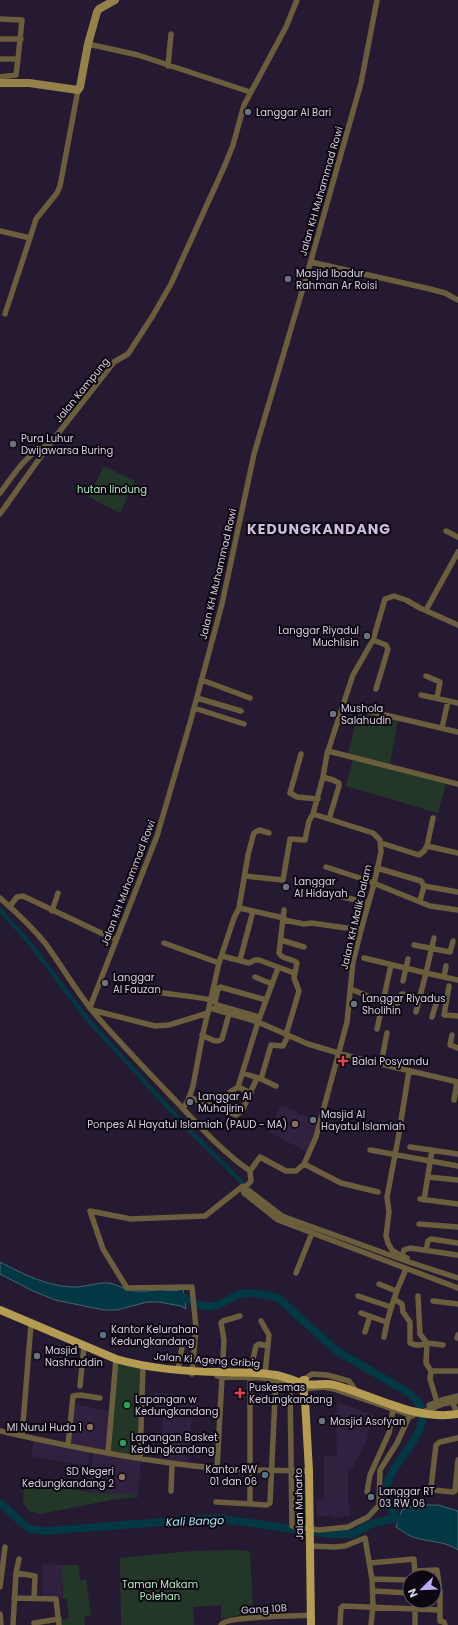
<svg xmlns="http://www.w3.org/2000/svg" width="458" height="1625" viewBox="0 0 458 1625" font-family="Poppins,sans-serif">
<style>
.built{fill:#302140}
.green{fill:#233729}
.water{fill:#023843;stroke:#426572}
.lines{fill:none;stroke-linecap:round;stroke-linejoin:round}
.canal{stroke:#023843;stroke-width:4.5}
.river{stroke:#023843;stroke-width:8}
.street{stroke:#6a5e3c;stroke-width:5.5}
.secondary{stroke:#95814a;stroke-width:8}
.primary{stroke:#b69c53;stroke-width:8}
.worship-dot{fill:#6b7280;stroke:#0c0711;stroke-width:1.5}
.health-dot{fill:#e0444e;stroke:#0c0711;stroke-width:1.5}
.education-dot{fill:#8d6e63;stroke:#0c0711;stroke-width:1.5}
.service-dot{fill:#5c6f8a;stroke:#0c0711;stroke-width:1.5}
.leisure-dot{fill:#2e9e5b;stroke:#0c0711;stroke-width:1.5}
.labels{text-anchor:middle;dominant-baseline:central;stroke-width:4;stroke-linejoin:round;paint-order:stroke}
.poi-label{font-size:10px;fill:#d6cedf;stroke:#0c0711;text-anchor:start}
.street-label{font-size:10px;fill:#d6cedf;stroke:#0c0711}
.park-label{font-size:10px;fill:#ade7bb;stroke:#0c0711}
.water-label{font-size:11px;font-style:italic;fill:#a8e8f9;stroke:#0c0711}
.district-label{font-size:14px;font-weight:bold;letter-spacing:1px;fill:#cdbedf;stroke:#0c0711}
</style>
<rect width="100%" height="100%" fill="#261932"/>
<!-- built -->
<path class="built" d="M281 1105 297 1111V1114L309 1117H319L316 1132 307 1152 269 1132Z
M154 1392 189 1396V1402L200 1403 199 1410H188V1414H192L188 1462 161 1460 160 1459 163 1414 153 1413Z
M337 1402 373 1415 366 1442 352 1469H348V1495L350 1516 333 1518 332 1516H317L316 1500 324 1499V1456L337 1455 336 1424Z
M73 1404 110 1411 108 1450 70 1443Z
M34 1440 90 1450 88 1466 31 1456Z
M93 1452 141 1461 138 1495 89 1492Z
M42 1564 62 1565V1598H43Z"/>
<!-- green -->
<path class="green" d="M104 466 135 481 120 513 89 497Z
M359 710 398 720 390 764 348 754Z
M353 759 446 784 438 813 346 786Z
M117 1363 141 1369 137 1455 111 1451Z
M24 1482 89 1492 138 1495V1497L111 1500 40 1514 28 1511 23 1501Z
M235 1550 250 1551 253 1612 221 1619V1605L193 1607 194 1625H121L120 1558 192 1551Z
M62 1565H79L80 1580 86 1579 91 1615 84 1617 85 1625H61L60 1621 69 1618 67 1599H63Z"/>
<!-- water -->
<path class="water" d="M0 1262C23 1274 49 1287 75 1287 86 1287 97 1282 109 1283 116 1284 122 1288 129 1290 138 1292 148 1291 156 1290 168 1289 170 1293 183 1289L186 1309 181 1306 159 1302H147L117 1310H104L55 1300 33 1291 0 1274Z
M415 1505H438L458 1511V1550C445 1541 430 1542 416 1538 409 1536 402 1531 396 1527L402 1510Z"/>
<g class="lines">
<!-- canal -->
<path class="canal" d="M0 910 28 941 88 1020 188 1129 248 1188"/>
<!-- river -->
<path class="river" d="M175 1295C191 1297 193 1308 213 1306 220 1306 228 1300 235 1296 248 1290 265 1294 278 1298L337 1351 409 1393C448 1424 389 1458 386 1490 385 1500 392 1509 396 1518
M0 1503 29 1529 44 1531 215 1518 329 1534H353L371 1524 396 1518 400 1519"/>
<!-- street -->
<path class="street" d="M0 19 22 20 18 59
M0 39H21
M88 44 138 55 250 92
M0 59H18L16 75 0 77
M168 66 171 34
M0 231 30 238 36 219 57 193 60 186 78 90
M311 262 430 289 445 293 458 300
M5 314 30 238
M0 493C13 476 27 452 48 445
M0 514 49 445 114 362 128 354 152 317 171 284 225 165 233 145 244 105 286 27 297 0
M446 531 458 537
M426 610 458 552
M373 640 386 645 388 649 376 689
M426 676 440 682 437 698
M202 680 250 698
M421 695 458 703
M197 698 241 711
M343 705 458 732
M194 708 244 724
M442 728 448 701
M328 751 458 784
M301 754 290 793 297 797 318 799
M313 814 323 777
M381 843 419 855 424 851 427 846 458 853
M427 846 433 818
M326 867 366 880 430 906 458 910
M377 868 421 881 424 886 458 892
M245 876 283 880 290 839 305 840 309 821 313 814 329 819 339 786V783L333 780 323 777 327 754 348 690 353 675 373 640 385 599 394 596 406 600 420 608 458 625
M335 895 368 903
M0 898C16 912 32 927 45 943 62 966 76 991 94 1013 119 1042 146 1070 173 1098 197 1123 221 1151 250 1171
M420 901 424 886
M10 906 17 897 23 896 116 940
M239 908 253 911
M284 910 279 953C282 960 292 958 297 963L294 978 299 991 286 1035
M52 911 58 893
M284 920 304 924 311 923 361 930
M281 940 304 947
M164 943 219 963
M414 945 450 952 453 941
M222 956 249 963 255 960H259L294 973
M364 958 426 973 434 938
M240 960 253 911 284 918
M255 977 272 984
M444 977 458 980
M403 981 408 959
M449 986 444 1015 458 1016
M351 989C363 994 385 1005 397 1004L400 996 402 994 435 1002 436 1004 432 1017
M156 992C175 995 193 996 211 1000
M90 1007 157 836 190 723 222 604 254 454 308 271 361 83 377 0
M210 1008 258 1022 308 1044 355 1058 458 1082
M92 1010 155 1026 169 1025 208 1013
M416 1012 426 973 444 977 446 966
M259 1017 217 1005 215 1002 218 989 220 987 266 1000
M377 1029 391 965
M202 1035C209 1038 216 1044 222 1039L229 1014
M452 1035 450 1045 458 1048
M381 1064 387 1033
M243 1073 261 1079 271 1045 283 1046 288 1036
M261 1079 276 1086
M238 1087 251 1093
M189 1097 236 1115 242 1111 257 1078
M454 1100 457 1082
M183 1109 189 1098 193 1086 202 1038 219 963 234 918 239 908 248 855 253 836 254 833 259 830 269 833
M222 1109 230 1092 238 1087 258 1022 278 968
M410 1147 458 1154
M370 1150 458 1166
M304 1164 341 1183 378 1192
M250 1171 260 1157 286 1171H296L304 1164 316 1137 347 1022 353 962 361 930 374 884 381 852 380 840 373 833 329 819
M250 1171 251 1181 243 1190 244 1193 278 1220 458 1288
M428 1177 458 1180
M420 1199 458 1204
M424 1200 432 1150
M419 1224 458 1227
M426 1250 428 1241 431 1239 458 1243
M402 1256 404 1250 410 1248 457 1255
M407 1258 398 1254 392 1250 388 1243 386 1236 389 1212 387 1197 398 1139 409 1071
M296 1273 312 1233
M379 1284 396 1291
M358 1296 391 1307
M394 1299 402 1304 403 1312 410 1322V1343C416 1346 421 1346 427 1343L420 1334 418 1296
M433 1301 458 1304
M361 1313 386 1322
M261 1321 269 1335 265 1374
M365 1332 370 1316
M384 1337C388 1313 396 1291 406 1269
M457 1338 458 1335
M178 1369 182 1347
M431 1371 426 1363 427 1343 443 1345
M192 1374 196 1328 192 1287 127 1288 103 1249 90 1211 131 1219 205 1216 243 1186 282 1216 409 1262 458 1278
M217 1376 263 1378 290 1384 292 1526 319 1530 348 1527 368 1517 379 1505 380 1470 397 1443 409 1417 443 1404 458 1401
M303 1380 312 1374 327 1375 349 1381 354 1388 355 1392
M80 1386 84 1346
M303 1389 324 1387 334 1389 407 1414 412 1413
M451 1399 458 1415
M437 1402 430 1379 431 1371H458
M429 1405 442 1400 458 1396
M0 1431C70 1447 143 1462 215 1468 246 1471 277 1470 309 1471
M22 1436 31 1324
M458 1438 440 1442 436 1445 431 1488 433 1490 453 1492 455 1491 458 1460
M68 1445 73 1396 80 1395 100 1398
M108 1453 116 1359
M140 1458 143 1366
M217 1469 224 1340 221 1323 223 1321 240 1316
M171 1491 172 1464
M367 1492 370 1475 389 1433 393 1410
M216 1502 267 1505 270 1503 276 1377
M250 1504V1372L256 1346 259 1344 267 1346
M310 1546 334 1547 345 1546 365 1538 372 1579 373 1606 371 1625
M370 1563 414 1559 415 1577
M415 1571 437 1570 440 1592V1621L444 1622 445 1625
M16 1573 35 1576 34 1599
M372 1579 410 1580
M0 1587 5 1547
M373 1591 410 1593
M14 1598 56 1599 59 1625
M415 1601V1625
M0 1614 1 1625
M34 1623 59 1619
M13 1625 16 1573 19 1559
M221 1625C226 1615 297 1617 311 1615
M340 1625 341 1608 343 1606 440 1610"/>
<!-- secondary -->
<path class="secondary" d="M0 83H29L78 90 80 87 88 44 97 12 99 9 115 0"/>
<!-- primary -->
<path class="primary" d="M0 1310 116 1359C151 1369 187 1372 224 1372 241 1373 258 1372 276 1375 285 1377 295 1381 305 1384 315 1386 325 1382 335 1385 375 1396 416 1421 458 1414
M305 1380H303L302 1383 305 1400 309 1471 311 1625"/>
</g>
<!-- markers -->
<g class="worship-dot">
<circle cx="248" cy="112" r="4"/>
<circle cx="288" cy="279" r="4"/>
<circle cx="13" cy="444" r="4"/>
<circle cx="367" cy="636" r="4"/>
<circle cx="333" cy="714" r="4"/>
<circle cx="286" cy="887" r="4"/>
<circle cx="105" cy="983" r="4"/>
<circle cx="354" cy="1004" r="4"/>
<circle cx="190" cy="1102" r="4"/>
<circle cx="313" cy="1120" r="4"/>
<circle cx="37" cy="1356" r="4"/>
<circle cx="322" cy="1421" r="4"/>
<circle cx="371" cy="1497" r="4"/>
</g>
<g class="health-dot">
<path d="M341 1055h4v4h4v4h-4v4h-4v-4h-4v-4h4z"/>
<path d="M238 1387h4v4h4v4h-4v4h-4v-4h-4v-4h4z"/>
</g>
<g class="education-dot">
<circle cx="295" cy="1124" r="4"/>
<circle cx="90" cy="1427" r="4"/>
<circle cx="122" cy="1477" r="4"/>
</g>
<g class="service-dot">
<circle cx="103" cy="1335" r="4"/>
<circle cx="265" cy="1475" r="4"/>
</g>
<g class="leisure-dot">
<circle cx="127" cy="1405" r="4"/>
<circle cx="123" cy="1443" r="4"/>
</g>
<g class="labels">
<!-- poi labels -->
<g class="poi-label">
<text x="256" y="112">Langgar Al Bari</text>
<text x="296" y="273">Masjid Ibadur<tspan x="296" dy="12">Rahman Ar Roisi</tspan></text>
<text x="21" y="438">Pura Luhur<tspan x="21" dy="12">Dwijawarsa Buring</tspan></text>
<text x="359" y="630" text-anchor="end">Langgar Riyadul<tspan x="359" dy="12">Muchlisin</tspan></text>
<text x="341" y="708">Mushola<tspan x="341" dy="12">Salahudin</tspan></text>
<text x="294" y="881">Langgar<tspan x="294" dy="12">Al Hidayah</tspan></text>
<text x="113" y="977">Langgar<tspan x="113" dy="12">Al Fauzan</tspan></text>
<text x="362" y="998">Langgar Riyadus<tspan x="362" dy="12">Sholihin</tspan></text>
<text x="352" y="1061">Balai Posyandu</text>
<text x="198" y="1096">Langgar Al<tspan x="198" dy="12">Muhajirin</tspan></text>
<text x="321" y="1114">Masjid Al<tspan x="321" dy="12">Hayatul Islamiah</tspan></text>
<text x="287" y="1124" text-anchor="end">Ponpes Al Hayatul Islamiah (PAUD - MA)</text>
<text x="111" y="1329">Kantor Kelurahan<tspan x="111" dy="12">Kedungkandang</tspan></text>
<text x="45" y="1350">Masjid<tspan x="45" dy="12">Nashruddin</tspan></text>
<text x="249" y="1387">Puskesmas<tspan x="249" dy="12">Kedungkandang</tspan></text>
<text x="135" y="1399">Lapangan w<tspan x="135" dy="12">Kedungkandang</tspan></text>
<text x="330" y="1421">Masjid Asofyan</text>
<text x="82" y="1427" text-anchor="end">MI Nurul Huda 1</text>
<text x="131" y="1437">Lapangan Basket<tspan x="131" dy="12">Kedungkandang</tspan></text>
<text x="257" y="1469" text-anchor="end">Kantor RW<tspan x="257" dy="12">01 dan 06</tspan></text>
<text x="114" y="1471" text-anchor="end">SD Negeri<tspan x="114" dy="12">Kedungkandang 2</tspan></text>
<text x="379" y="1491">Langgar RT<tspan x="379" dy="12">03 RW 06</tspan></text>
</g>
<!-- street labels -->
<g class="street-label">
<text transform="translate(321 191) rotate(-74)">Jalan KH Muhammad Rowi</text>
<text transform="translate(82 390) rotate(-51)">Jalan Kampung</text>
<text transform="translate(218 574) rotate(-77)">Jalan KH Muhammad Rowi</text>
<text transform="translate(128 883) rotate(-69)">Jalan KH Muhammad Rowi</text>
<text transform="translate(356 917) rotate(-77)">Jalan KH Malik Dalam</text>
<text transform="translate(207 1360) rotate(4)">Jalan Ki Ageng Gribig</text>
<text transform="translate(299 1504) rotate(-91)">Jalan Muharto</text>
<text transform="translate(264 1609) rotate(-3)">Gang 10B</text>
</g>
<!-- park labels -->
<g class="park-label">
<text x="112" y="489">hutan lindung</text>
<text x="160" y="1584">Taman Makam<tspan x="160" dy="12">Polehan</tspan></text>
</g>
<!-- water labels -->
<g class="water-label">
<text transform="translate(195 1521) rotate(-2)">Kali Bango</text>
</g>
<!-- district labels -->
<g class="district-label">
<text x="319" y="529">KEDUNGKANDANG</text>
</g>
</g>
<!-- north arrow -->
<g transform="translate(422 1589) rotate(247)"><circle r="19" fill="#0c0711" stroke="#5d5763"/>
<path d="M0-3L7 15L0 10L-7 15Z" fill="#bda9f5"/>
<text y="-6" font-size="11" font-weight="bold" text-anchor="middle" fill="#d6cedf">N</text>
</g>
</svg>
